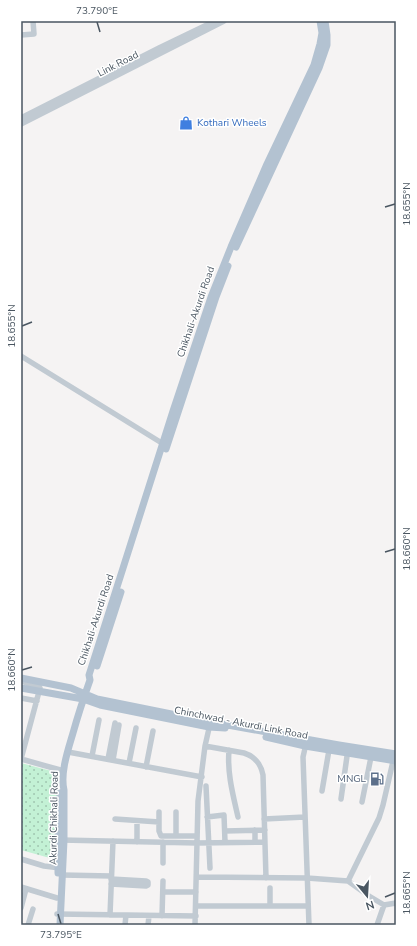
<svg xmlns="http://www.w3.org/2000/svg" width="417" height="946" viewBox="0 0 417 946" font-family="'Nunito Sans',sans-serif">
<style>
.park{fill:url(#park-dots)}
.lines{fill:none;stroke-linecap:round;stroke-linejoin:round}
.minor{stroke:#c1cad2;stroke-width:5.5}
.major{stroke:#b3c2d1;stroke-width:7}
.ticks{fill:none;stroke:#4a5661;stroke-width:1.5}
.labels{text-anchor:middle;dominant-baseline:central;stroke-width:3;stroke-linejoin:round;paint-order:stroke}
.street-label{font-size:10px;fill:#4a5661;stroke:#fff}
.shop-label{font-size:10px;fill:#366cbe;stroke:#fff;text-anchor:start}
.service-label{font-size:10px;fill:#4e5e75;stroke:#fff;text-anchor:end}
.neatline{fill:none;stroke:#4a5661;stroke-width:1.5}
.ticks-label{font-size:10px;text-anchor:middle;fill:#4a5661}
</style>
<defs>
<pattern id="park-dots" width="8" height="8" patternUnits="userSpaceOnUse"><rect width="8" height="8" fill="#c3f1d5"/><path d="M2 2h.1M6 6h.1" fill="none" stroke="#a0c6b0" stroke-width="1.8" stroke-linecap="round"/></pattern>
</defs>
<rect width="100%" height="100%" fill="#f5f3f3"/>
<!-- park -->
<path class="park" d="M21 763 59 773 57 860 21 850Z"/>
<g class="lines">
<!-- minor -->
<path class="minor" d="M21 35 34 34 33 21
M21 118 159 48 215 21
M21 124 224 21
M21 356 165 445
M21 680 26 683 39 686 40 688 21 759
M21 698 37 701
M306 744 303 757 309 925
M205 746 244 753C254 756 261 764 263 775L266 878
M229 750C227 773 233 795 238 817
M68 752 202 777
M92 756 99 720
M21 759 64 771
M108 759 115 723
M113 760 119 725
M129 763 136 728
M146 767 153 731
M206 786 210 868
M322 791 329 750
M341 799 348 749
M362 802 371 757
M159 812V831L161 836H197
M176 812V836
M207 817 224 815 225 842
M115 819 159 822
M264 819 305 817
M255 830V842
M225 831 265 830
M61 840 197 843 265 842
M137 842V821
M21 859 44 866 60 868
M163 863V842
M62 875 111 876
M197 877 307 878 348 881 369 896 384 905 396 903
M348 881 379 818 383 805 394 757
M111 884 146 886 148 885V882L146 881 111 879
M21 887 57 898
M163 892H196
M196 906H308
M270 906V888
M21 908 26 889
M57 914 196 916
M110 915 113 841
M162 916 163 881
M28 925 33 909
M125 925 126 915
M148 925 149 916
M195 925 198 801 205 746 210 724
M377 925 384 905"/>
<!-- major -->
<path class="major" d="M236 247 319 68 327 45V35L325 21
M166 449 216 297 228 266
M97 666 121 592
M21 678 71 688 97 699 211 722 339 745 396 754
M21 688 83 699 100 705 209 727 225 728
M266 737 305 746 396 761
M58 873V835L60 793
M60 925 64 840V790C60 773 68 750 73 733 78 715 84 697 90 680L89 675 173 411 211 297 231 247 267 164 314 65 320 44 322 33 320 21"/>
</g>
<!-- ticks -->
<path class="ticks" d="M97 22 100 32M385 207 395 204M22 326 32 322M385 552 395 549M22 670 32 667M385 897 395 893M58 914 61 924"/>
<!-- icons -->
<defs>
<g id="shop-bare" transform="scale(1.08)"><path d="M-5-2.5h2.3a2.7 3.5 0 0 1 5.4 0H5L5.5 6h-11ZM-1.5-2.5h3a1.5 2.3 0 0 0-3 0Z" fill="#3f7fe0" stroke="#fff" stroke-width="2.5" paint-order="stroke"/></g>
<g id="fuel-bare" transform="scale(1.08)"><path d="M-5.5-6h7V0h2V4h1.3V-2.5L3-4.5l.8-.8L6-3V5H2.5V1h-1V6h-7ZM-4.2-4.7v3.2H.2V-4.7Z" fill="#5c6f8a" stroke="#fff" stroke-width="2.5" paint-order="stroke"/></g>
</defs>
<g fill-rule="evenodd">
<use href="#shop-bare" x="186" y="123"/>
<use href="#fuel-bare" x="377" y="779"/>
</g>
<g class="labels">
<!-- street labels -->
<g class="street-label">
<text transform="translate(118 64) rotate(-27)">Link Road</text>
<text transform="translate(196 312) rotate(-71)">Chikhali-Akurdi Road</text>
<text transform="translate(96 620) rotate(-72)">Chikhali-Akurdi Road</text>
<text transform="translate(241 723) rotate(11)">Chinchwad - Akurdi Link Road</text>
<text transform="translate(54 818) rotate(-89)">Akurdi Chikhali Road</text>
</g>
<!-- shop labels -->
<g class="shop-label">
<text x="197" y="123">Kothari Wheels</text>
</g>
<!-- service labels -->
<g class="service-label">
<text x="366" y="779">MNGL</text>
</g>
</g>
<!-- border -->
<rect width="417" height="946" fill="none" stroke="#ffffff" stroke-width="44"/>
<!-- north arrow -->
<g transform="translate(367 896) rotate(162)" stroke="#ffffff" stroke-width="3" paint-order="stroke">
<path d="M0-3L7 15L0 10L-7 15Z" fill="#4a5661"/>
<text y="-6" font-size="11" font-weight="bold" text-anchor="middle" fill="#4a5661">N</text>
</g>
<rect x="22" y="22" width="373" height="902" class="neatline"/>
<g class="ticks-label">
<text x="97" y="14">73.790°E</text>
<text transform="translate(406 204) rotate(-90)" y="4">18.655°N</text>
<text transform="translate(11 326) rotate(-90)" y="4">18.655°N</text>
<text transform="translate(406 549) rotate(-90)" y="4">18.660°N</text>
<text transform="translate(11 670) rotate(-90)" y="4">18.660°N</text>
<text transform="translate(406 893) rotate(-90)" y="4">18.665°N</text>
<text x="61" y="938">73.795°E</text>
</g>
</svg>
